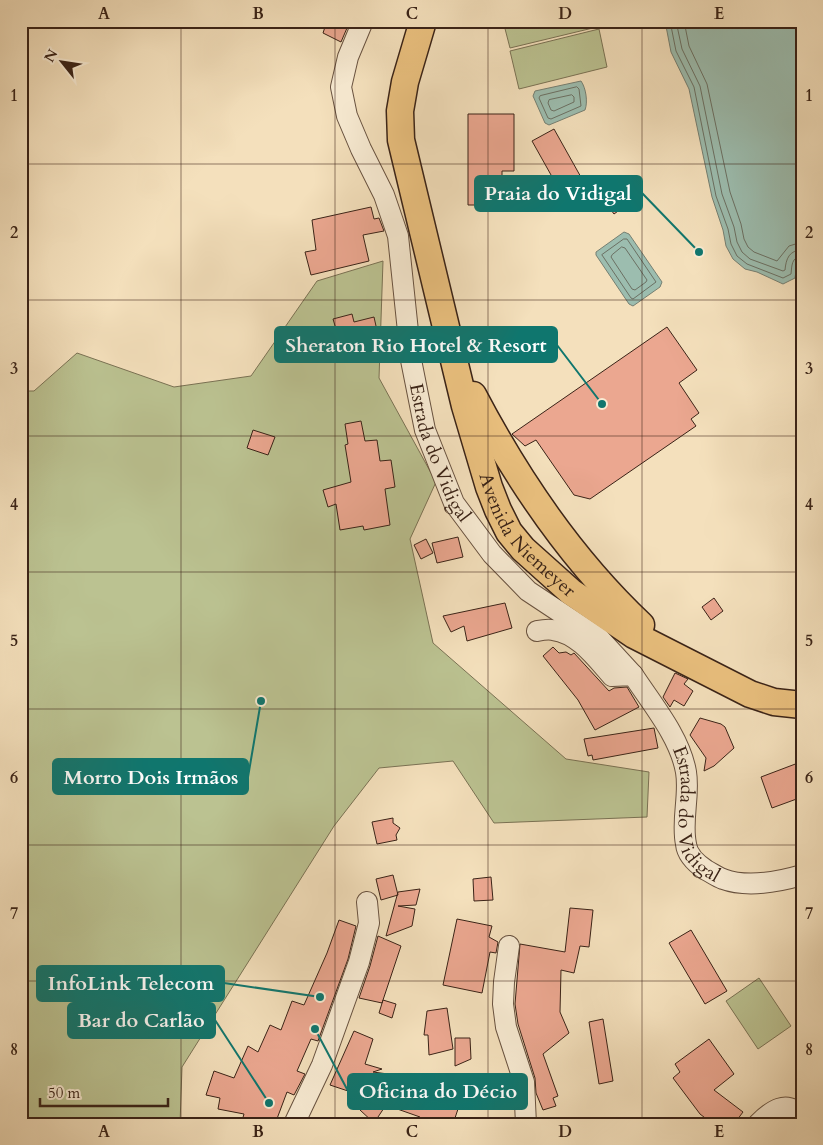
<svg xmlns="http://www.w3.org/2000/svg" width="823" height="1145" viewBox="0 0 823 1145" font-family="Cardo,serif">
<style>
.green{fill:#bbc291;stroke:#7a7254}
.water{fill:#9cbdaf;stroke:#757f72}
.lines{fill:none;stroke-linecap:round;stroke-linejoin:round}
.shore{stroke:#6b7063;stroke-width:1}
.building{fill:#eba790;stroke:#3a2317}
.minor-casing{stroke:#685240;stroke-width:22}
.major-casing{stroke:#3a2317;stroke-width:29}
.minor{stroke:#f8ebd3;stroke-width:20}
.major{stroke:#eac07e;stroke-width:26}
.grid{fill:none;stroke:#3a2317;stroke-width:1;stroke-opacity:0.55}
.labels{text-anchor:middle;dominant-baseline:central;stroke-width:4;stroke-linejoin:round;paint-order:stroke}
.street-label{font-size:19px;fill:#3a2317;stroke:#f8ebd3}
.leader{fill:none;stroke:#0f766e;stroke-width:2}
.callout-dot{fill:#0f766e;stroke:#f8ebd3;stroke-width:2}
.callout{fill:#0f766e;stroke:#0f766e;stroke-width:2}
.callout-label{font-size:20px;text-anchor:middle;font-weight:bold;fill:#fff}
.neatline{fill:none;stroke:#3a2317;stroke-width:2}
.grid-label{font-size:16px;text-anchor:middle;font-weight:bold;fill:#3a2317}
</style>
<rect width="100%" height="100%" fill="#f4e0bc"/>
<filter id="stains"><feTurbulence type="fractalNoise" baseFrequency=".004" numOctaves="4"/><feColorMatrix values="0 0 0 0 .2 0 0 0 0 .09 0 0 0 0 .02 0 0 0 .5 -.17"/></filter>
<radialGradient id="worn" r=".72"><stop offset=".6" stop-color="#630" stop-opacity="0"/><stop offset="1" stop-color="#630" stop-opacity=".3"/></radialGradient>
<!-- green -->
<path class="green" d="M503 21H595L597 27 510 48Z
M599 29 607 67 519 89 510 51Z
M383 261 379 378 436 482 410 539 433 643 566 759 649 772 647 817 494 823 453 761 379 768 334 826 182 1067 180 1124H21V391H34L77 353 174 387 251 376 317 281Z
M759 978 791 1026 758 1049 726 1001Z"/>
<!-- water -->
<path class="water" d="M665 21H802V259L797 264 795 278 783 284 757 272 745 269 733 259 726 246 723 230 712 197 689 89 671 52Z
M581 81C586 88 588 102 585 110L549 125 545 123 533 96 535 91Z
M624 232 629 234 662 282 660 287 633 306 629 304 596 255V252Z"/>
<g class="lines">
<!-- shore -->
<path class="shore" d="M670 21 676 51 694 87 716 196 728 229 731 244 737 256 747 264 783 278 791 274C792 266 791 257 802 256
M676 21 682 49 700 86 722 194 734 227 737 242 742 252 750 259 783 271 785 270C786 259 789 250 802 250
M684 21 689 46 707 84 730 192 741 224 744 239 748 247 754 252 777 261 789 246 802 242
M577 87 579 89 581 106 551 119 548 118 539 98 540 96Z
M572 95 574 97V102L554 111 551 110 548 103 549 100Z
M624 239H627L656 282 633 299 631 298 602 255Z
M622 247 625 248 647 280 646 282 635 290 632 289 611 257 612 255Z"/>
</g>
<!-- building -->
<path class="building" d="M327 21H350L341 42 323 33Z
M468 114H514V171H502V205H468Z
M554 129 582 179 560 191 532 141Z
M618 196 625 206 614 214 606 203Z
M371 207 374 219 379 218 384 231 363 235 369 261 311 275 305 252 316 250 312 220Z
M352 314 354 322 374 317 380 344 322 357 316 334 336 329 333 319Z
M667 327 697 370 679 383 699 413 691 419 696 426 590 499 574 495 536 440 525 446 512 434Z
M361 421 365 441 377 440 380 461 391 460 395 487 385 489 390 525 364 530 363 526 340 530 336 504 328 507 323 490 351 482 345 445 348 444 345 424Z
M253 430 275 437 268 455 247 448Z
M458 537 463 557 437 563 432 543Z
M426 539 433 553 421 559 414 545Z
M714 598 723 611 711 620 702 607Z
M505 603 512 628 467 641 464 626 451 632 443 616Z
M553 647 559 653 566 652 571 655 574 653 609 691 614 688 627 687 639 707 595 730 578 700 543 656Z
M675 673 688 679 684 684 693 691 684 706 674 700 670 707 663 697Z
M700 718 721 724 725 727 734 748 714 766 704 771 706 758 690 735Z
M654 728 658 748 593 760 592 755 588 756 584 739Z
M798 763 802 772V797L772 808 761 777Z
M393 818V823L400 828 396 835 397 840 377 844 372 822Z
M393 875 398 895 381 900 376 879Z
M491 877 493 900 474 901 473 879Z
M420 889 416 905 398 906 415 909 412 926 386 936 398 892Z
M570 908 593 910 589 947 580 946 574 973 561 970 560 1012 569 1033 543 1054 558 1096 553 1098 556 1106 543 1110 536 1093 535 1078 518 1024 515 1004 520 944 565 952Z
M457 919 492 926 489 937 498 942 496 953 490 952 482 993 443 985Z
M339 920 356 926 348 959 318 1041 311 1039 297 1071 305 1074 294 1095 287 1092 275 1124H241L244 1114 218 1109 220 1098 206 1095 214 1071 234 1078 248 1046 258 1052 270 1025 281 1030 292 1001 304 1005 327 953Z
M691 930 727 991 705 1004 669 943Z
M378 936 401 946 382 1003 359 998 370 966Z
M383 1000 396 1004 392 1018 379 1013Z
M447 1008 453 1049 429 1055 428 1035H424L427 1011Z
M603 1019 613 1081 599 1084 589 1022Z
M354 1031 373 1039 365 1064 382 1069 373 1072 388 1074 382 1089 408 1100 409 1097 428 1103 429 1096 456 1087 455 1102 460 1103 453 1124H417L420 1117 386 1105 374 1123 360 1110 369 1098 330 1085Z
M455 1038H470L471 1059 455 1066Z
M709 1039 734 1074 714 1090 743 1112 734 1124H713L700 1114 673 1078 680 1072 675 1064Z"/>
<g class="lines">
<!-- minor casing -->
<g class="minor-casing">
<g id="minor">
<path id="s1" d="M363 21 348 57 341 87 347 116 361 149 384 195 398 236 411 360 425 430 454 503 492 554 528 591 599 638 633 675"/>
<path id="s2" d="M537 631C542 630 548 629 553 630 578 633 596 658 612 676L633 675C652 704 680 737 686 772 690 796 681 820 686 844 687 855 697 864 706 870 712 873 717 877 723 879 747 888 778 882 802 875"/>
<path d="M509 946 504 982 503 1004 506 1027 524 1082 526 1124"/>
<path d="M294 1124 322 1065 359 962 369 923 367 902"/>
<path d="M758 1124C771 1111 787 1098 802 1118"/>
</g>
</g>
<!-- major casing -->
<g class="major-casing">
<g id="major">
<path id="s3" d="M423 21 405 82 400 111 401 140 465 406 489 487 498 510 509 532 523 549 571 592 634 635 750 694 774 702 802 705"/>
<path d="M473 395C517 479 572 560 641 625"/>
</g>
</g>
<!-- minor -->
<use href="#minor" class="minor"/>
<!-- major -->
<use href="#major" class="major"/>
</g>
<!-- grid -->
<path class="grid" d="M181 21V1124M335 21V1124M488 21V1124M642 21V1124M21 164H802M21 300H802M21 436H802M21 572H802M21 709H802M21 845H802M21 981H802"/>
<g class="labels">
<!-- street labels -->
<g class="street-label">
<text stroke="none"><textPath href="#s1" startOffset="452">Estrada do Vidigal</textPath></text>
<text stroke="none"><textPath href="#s3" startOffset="542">Avenida Niemeyer</textPath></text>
<text stroke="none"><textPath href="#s2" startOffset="272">Estrada do Vidigal</textPath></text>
</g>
</g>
<!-- callouts -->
<path class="leader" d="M699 252L642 193M602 404L557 345M261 701L248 777M320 997L224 983M269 1103L215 1020M315 1029L348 1091"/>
<g class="callout-dot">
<circle cx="699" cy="252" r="5"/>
<circle cx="602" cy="404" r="5"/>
<circle cx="261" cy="701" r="5"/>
<circle cx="320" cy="997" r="5"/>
<circle cx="269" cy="1103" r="5"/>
<circle cx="315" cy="1029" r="5"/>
</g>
<g class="callout">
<rect x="475" y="176" width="167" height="35" rx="5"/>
<rect x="275" y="327" width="282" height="35" rx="5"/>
<rect x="53" y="759" width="195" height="35" rx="5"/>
<rect x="37" y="966" width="187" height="35" rx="5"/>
<rect x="68" y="1003" width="147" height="35" rx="5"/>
<rect x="348" y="1074" width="179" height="35" rx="5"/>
</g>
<g class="callout-label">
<text x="558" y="200">Praia do Vidigal</text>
<text x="416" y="352">Sheraton Rio Hotel &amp; Resort</text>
<text x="151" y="784">Morro Dois Irmãos</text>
<text x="131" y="990">InfoLink Telecom</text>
<text x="141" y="1027">Bar do Carlão</text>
<text x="438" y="1098">Oficina do Décio</text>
</g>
<!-- margin -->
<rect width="823" height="1145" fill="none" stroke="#f4e0bc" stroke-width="55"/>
<!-- north arrow -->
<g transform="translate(62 62) rotate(300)" stroke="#f8ebd3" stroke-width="4" paint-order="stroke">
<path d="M0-4L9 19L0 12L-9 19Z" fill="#3a2317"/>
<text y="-8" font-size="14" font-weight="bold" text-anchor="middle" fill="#3a2317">N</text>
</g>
<!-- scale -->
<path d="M40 1098v8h128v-8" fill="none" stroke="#3a2317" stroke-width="2.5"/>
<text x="48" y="1098" font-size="15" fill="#3a2317" stroke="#f8ebd3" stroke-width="4" paint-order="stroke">50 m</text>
<rect x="28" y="28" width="768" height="1090" class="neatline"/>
<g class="grid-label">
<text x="104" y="19">A</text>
<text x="258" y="19">B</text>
<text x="412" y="19">C</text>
<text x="565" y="19">D</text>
<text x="719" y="19">E</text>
<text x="14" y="101">1</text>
<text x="809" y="101">1</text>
<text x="14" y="238">2</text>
<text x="809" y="238">2</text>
<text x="14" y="374">3</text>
<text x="809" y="374">3</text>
<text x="14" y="510">4</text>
<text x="809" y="510">4</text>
<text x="14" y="646">5</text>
<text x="809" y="646">5</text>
<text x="14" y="783">6</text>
<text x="809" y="783">6</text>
<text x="14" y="919">7</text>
<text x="809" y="919">7</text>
<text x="14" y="1055">8</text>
<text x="809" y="1055">8</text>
<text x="104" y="1137">A</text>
<text x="258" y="1137">B</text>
<text x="412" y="1137">C</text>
<text x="565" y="1137">D</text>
<text x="719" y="1137">E</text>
</g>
<rect width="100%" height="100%" filter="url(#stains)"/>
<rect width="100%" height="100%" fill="url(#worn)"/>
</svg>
